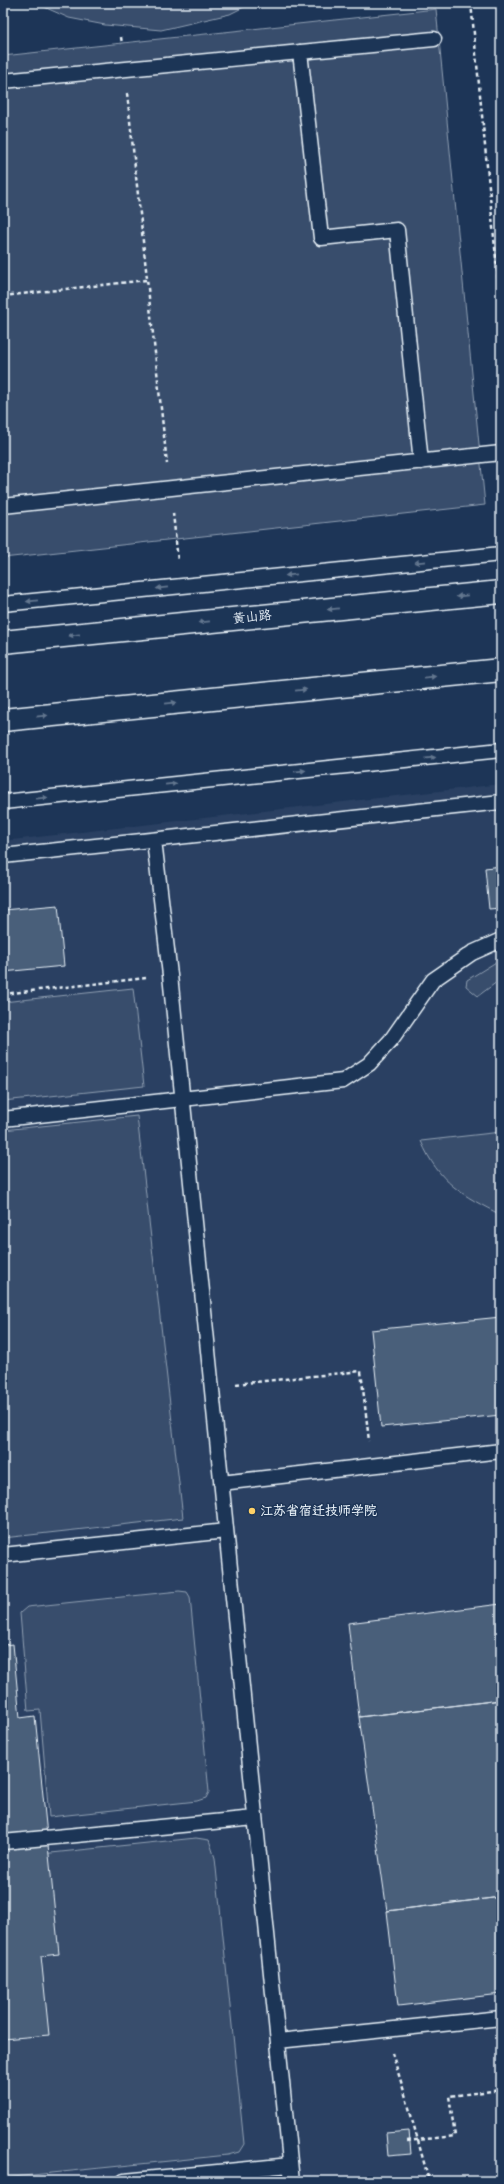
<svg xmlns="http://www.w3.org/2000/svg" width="504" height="2184" viewBox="0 0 504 2184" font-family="'Architects Daughter','LXGW WenKai TC',sans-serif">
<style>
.built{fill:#2a4162}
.green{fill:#374d6c;stroke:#909fb2}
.building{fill:#495e7a;stroke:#e8f1f8}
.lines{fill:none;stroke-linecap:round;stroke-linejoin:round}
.service-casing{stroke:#e8f1f8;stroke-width:17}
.secondary-casing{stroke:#e8f1f8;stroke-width:25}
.path{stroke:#e8f1f8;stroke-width:2.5;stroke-dasharray:4 3;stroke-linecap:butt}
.service{stroke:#1d3557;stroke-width:14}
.secondary{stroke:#1d3557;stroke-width:22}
.oneway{fill:#64778f}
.poi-dot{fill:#ffd166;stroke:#1d3557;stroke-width:1.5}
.labels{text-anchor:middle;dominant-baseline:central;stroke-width:3;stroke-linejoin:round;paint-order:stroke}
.street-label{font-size:13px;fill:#e8f1f8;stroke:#1d3557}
.poi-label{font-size:13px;font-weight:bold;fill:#e8f1f8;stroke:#1d3557;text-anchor:start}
</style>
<rect width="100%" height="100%" fill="#1d3557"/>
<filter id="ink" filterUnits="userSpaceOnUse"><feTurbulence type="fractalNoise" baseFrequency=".025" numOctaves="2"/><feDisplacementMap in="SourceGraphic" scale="8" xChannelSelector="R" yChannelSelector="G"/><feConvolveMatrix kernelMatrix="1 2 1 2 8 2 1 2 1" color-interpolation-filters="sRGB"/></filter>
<g filter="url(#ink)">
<!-- built -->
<path class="built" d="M501 784V2181H3V841Z"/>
<!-- green -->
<path class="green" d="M35 3H252L230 14 161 30 105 25 69 18Z
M436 9 485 505 3 558V56Z
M501 959V979L478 996 466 986 467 980Z
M133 988 144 1086 3 1101V1002Z
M137 1116 183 1518 3 1538V1130Z
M501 1132V1215C462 1195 439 1183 421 1141Z
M179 1591 187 1592 190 1597 209 1792 206 1798 197 1801 49 1817 40 1710 28 1711 20 1613 27 1607Z
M196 1838 209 1840 215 1858 244 2144 239 2152 228 2155 3 2178V1858Z"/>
<!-- building -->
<path class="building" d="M501 866V908L489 909 485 868Z
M58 905 64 966 3 972V910Z
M501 1317V1415L381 1427 371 1330Z
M501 1604V1700L359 1717 348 1623Z
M13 1644 20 1718 35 1716 59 1954 41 1956 49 2035 3 2039V1645Z
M501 1700V1897L387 1911 359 1717Z
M501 1897V1994L398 2006 387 1911Z
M409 2131 411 2154 388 2156 386 2133Z"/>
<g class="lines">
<!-- service casing -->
<g class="service-casing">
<path id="service" d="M300 52 321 238 397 230 421 462
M3 81 434 39
M3 506 501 453
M3 604 501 554
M3 802 501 750
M154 840 170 975 292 2181
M3 856 501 802
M3 1119 343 1081 369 1064 391 1040 433 980 472 953 501 940
M221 1483 501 1451
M3 1555 226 1531
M3 1842 255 1818
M278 2041 501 2018
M124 2181 290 2165"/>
</g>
<!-- secondary casing -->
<g class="secondary-casing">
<path id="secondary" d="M3 642 501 592
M3 720 501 670"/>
</g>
<!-- path -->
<path class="path" d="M471 3 501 309
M121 37 122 44
M127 93 167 464
M3 296 147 280
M173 513 178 561
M3 994 146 978
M236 1384 361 1371 369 1441
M392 2053 408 2104 429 2181
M407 2141 455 2136 449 2096 501 2090"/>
<!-- service -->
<use href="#service" class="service"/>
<!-- secondary -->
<use href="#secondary" class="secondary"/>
</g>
<!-- one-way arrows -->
<defs><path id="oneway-solid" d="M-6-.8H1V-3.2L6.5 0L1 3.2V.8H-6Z"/></defs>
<g class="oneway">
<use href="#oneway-solid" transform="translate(420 562) rotate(174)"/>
<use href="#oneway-solid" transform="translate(291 575) rotate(174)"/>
<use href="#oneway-solid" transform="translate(162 588) rotate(174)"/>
<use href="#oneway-solid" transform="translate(462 596) rotate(174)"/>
<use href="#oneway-solid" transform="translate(32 601) rotate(174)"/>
<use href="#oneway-solid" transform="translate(333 609) rotate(174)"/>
<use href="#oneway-solid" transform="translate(204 622) rotate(174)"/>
<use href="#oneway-solid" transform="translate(74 635) rotate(174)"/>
<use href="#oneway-solid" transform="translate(430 677) rotate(-6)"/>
<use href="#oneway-solid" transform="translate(301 690) rotate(-6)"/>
<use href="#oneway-solid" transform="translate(171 703) rotate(-6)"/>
<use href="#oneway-solid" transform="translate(42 716) rotate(-6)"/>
<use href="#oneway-solid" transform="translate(430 758) rotate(-6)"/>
<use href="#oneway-solid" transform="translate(300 771) rotate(-6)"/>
<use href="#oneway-solid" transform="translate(171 784) rotate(-6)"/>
<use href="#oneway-solid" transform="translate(42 798) rotate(-6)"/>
</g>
</g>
<!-- markers -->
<circle class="poi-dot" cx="252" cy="1511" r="4"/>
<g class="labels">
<!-- street labels -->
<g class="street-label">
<text transform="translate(252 617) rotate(-6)">黄山路</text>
</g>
<!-- poi labels -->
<g class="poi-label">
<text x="260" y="1511">江苏省宿迁技师学院</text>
</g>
</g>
<!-- margin -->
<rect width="504" height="2184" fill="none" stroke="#1d3557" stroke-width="16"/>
<rect x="8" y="8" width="488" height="2168" fill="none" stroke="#e8f1f8" stroke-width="1.5" filter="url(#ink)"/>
</svg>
